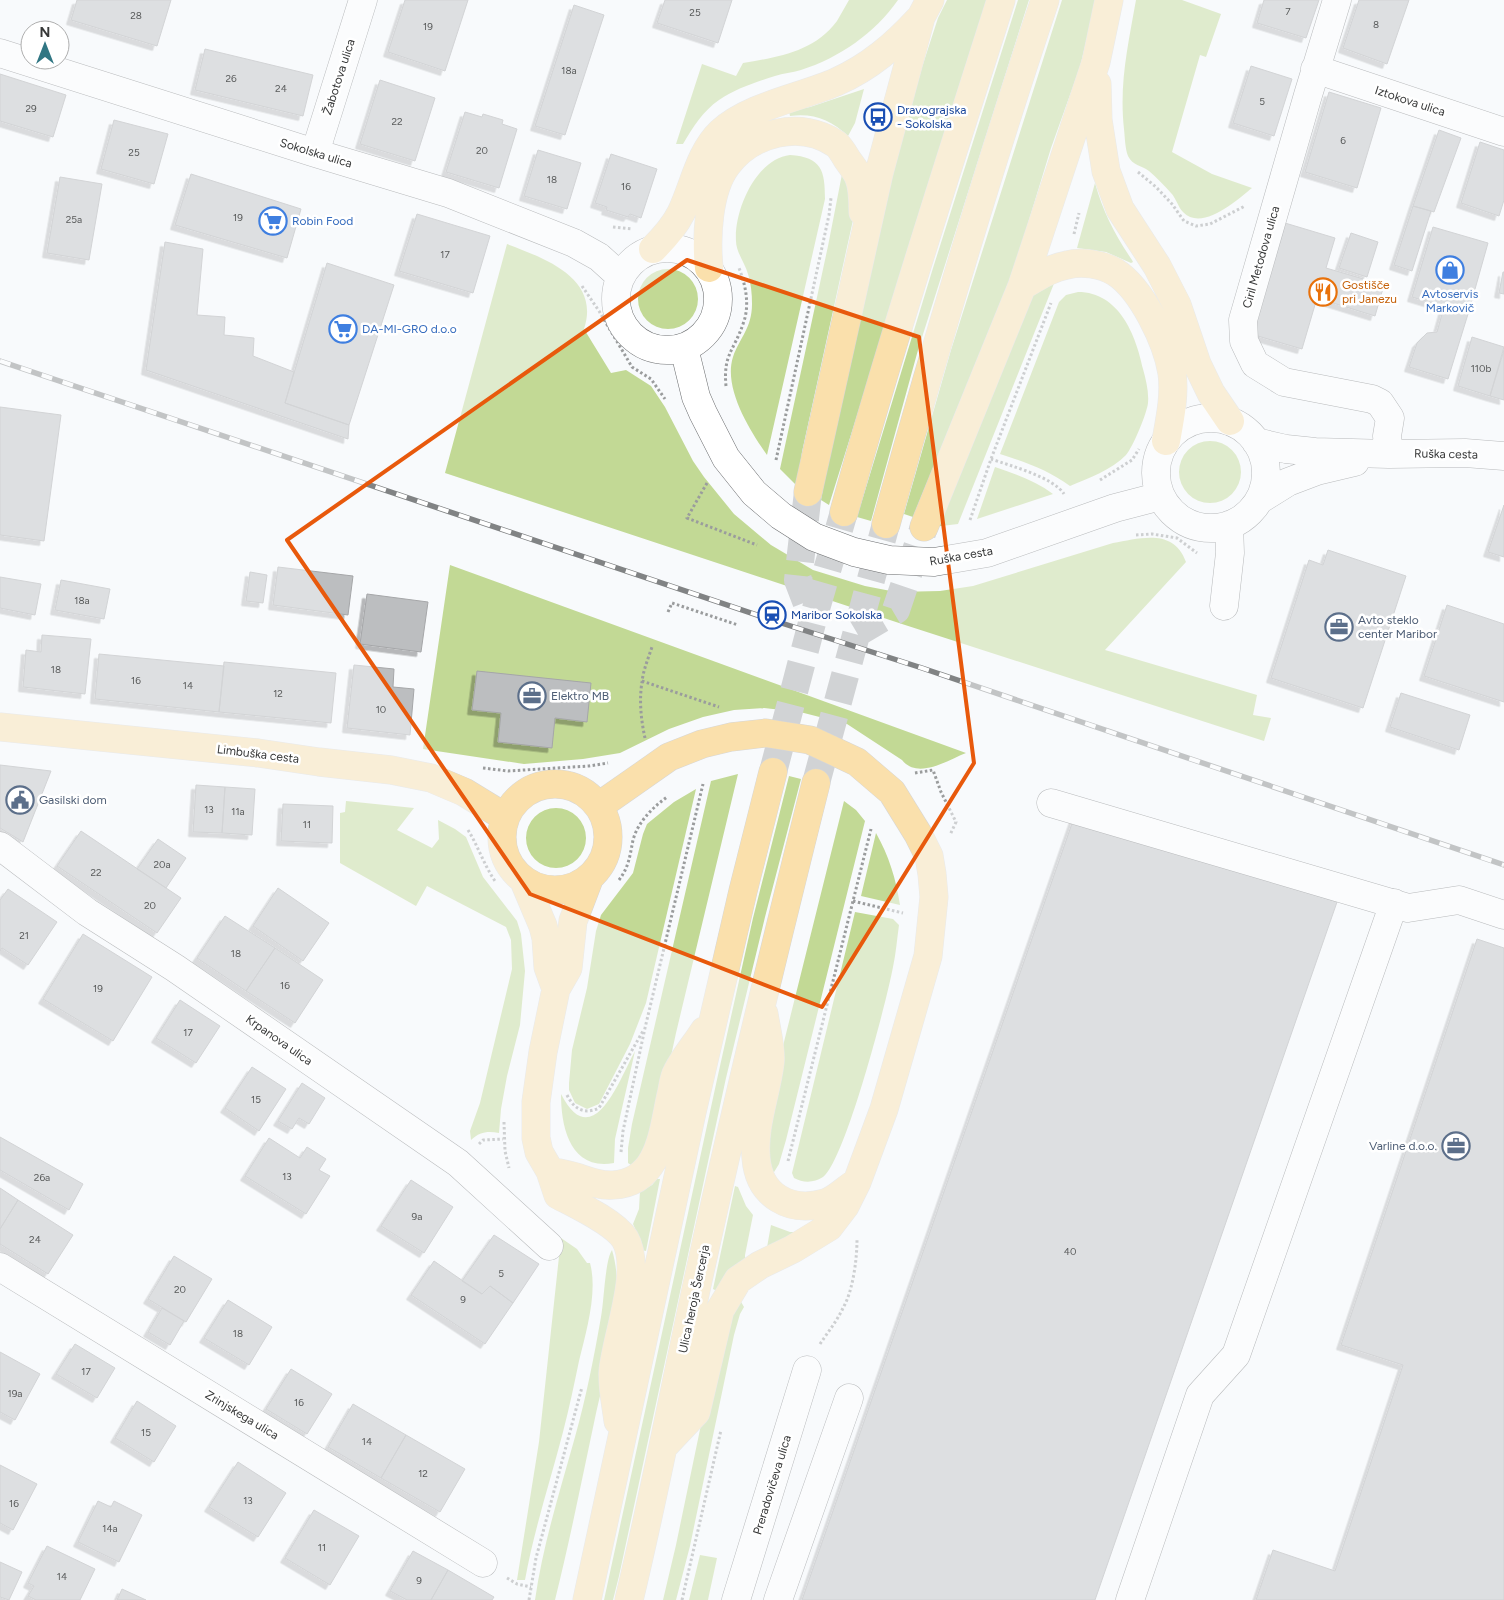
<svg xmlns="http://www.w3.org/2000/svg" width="1504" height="1600" viewBox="0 0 1504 1600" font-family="Figtree,sans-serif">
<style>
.green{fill:#c2d995}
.building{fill:#bcbec0;stroke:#a5a6a8;filter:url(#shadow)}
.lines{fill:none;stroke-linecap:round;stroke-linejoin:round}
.major-tunnel{stroke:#d1d3d5;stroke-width:28;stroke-dasharray:28 14;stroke-linecap:butt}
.minor-casing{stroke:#6d6f71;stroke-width:29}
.major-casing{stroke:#d7d7d7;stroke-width:29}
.path{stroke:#9a9c9d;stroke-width:3;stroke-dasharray:2.5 2.5;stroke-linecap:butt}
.minor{stroke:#fff;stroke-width:28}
.major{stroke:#fae0ac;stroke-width:28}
.rail-casing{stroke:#818384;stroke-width:5.5}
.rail{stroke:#fff;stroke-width:4;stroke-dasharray:11;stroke-linecap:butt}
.marked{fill:none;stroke:#e8590c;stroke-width:4;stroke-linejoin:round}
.labels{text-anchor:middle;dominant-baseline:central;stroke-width:5;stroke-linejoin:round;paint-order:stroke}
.number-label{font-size:10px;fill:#585a5a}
.street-label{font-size:12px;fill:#373838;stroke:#fff}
.transit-label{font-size:12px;fill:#164399;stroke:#fff;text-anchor:start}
.shop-label{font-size:12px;fill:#366cbe;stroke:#fff;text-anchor:start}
.food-label{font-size:12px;fill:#c56008;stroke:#fff;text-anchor:start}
.service-label{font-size:12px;fill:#4e5e75;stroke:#fff;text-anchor:start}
</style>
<defs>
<filter id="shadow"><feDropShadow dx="-4.5" dy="4.5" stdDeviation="0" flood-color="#0004"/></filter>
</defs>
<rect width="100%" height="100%" fill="#f8fafc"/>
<!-- green -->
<path class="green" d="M849 0H898C875 33 839 58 801 70 792 73 783 73 775 76 756 82 735 89 719 100 703 111 693 127 683 144H676L702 64 736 76 743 63C778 57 814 52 837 21 841 14 845 7 849 0Z
M947 0H987L829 505 821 500 833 430 879 228 911 101 938 18Z
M1018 0H1029L918 350 871 521 857 517 933 268Z
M1062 0H1096L1080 67 1051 148 1014 269 913 517 904 514 951 350Z
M1136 0H1182L1221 14 1206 57 1200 55 1172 152 1212 174 1252 188C1237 200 1202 232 1183 212 1178 207 1176 198 1171 193 1164 185 1157 178 1149 171 1141 165 1133 166 1128 156 1125 148 1125 138 1124 129 1119 84 1128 45 1136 0Z
M864 89 855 123 848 136C831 120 814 113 790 116L789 111 810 107Z
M790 155C822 157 825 171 825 199L767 455C750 431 723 388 733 357 740 337 752 328 752 304 752 294 751 283 748 274 745 263 736 252 736 241 734 210 756 159 790 155Z
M843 169 848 179 853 220 802 452 797 486 780 469 828 246Z
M1095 183C1103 212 1115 235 1132 260L1133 262 1131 263 1106 252 1077 248Z
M507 244C544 258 601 278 584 329L611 373 626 370 651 386 665 407 693 461 704 477 734 514 771 545 813 570 865 586 896 592 940 591 973 586 1113 543C1141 538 1174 528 1186 562L1105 650 1257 695 1253 715 1271 718 1264 741 902 624 445 473Z
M638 299a30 30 0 1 1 60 0a30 30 0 1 1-60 0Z
M1055 281 958 524 933 527 1027 301 1036 292Z
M1078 292C1119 292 1136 335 1143 369 1146 380 1149 392 1148 403 1147 413 1133 447 1126 455 1112 470 1088 478 1070 486 1048 470 1025 462 1000 454L1059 302 1066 295Z
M1179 472a31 31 0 1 1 62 0a31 31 0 1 1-62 0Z
M995 467C1015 474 1036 481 1053 494L977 519Z
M450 565 966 753C948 760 918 780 902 760L847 724 800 712 764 708 734 710 703 717 669 729 620 753 583 759 524 764 423 749Z
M738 774 676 1033 655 1130 638 1160 631 1165 628 1163V1148L632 1124 711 781Z
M789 776 801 779 765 917 726 1078 619 1576 613 1600H604L718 1075 753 918Z
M696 789 646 1003 630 1044 599 1104 587 1109 575 1103 569 1090V1083L572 1050 587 988 596 931 601 915 633 873 643 834 647 824 674 802Z
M346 801 414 808 397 830 432 848 439 839 438 820 455 829 466 837 483 877 517 921 521 934 525 971 520 1025 507 1076 501 1109 499 1133C487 1131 480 1132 471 1140L470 1131 480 1103 512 969 511 940 506 927 427 886 416 906 340 863V813L345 812Z
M844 801 856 810 865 821 786 1140 779 1164 771 1177 765 1159 777 1070Z
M526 838a30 30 0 1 1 60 0a30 30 0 1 1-60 0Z
M876 833C889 856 896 879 900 905L861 896Z
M855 912 893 919 899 925C897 939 896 953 893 967 887 1000 845 1161 823 1177 814 1183 803 1183 794 1178L792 1173 794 1165Z
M635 1051 615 1139 614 1163C570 1171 561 1127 561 1094 593 1156 620 1078 635 1051Z
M657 1179H660L646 1251 641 1250 637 1233 633 1224 639 1209 640 1191 652 1185Z
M735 1186 738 1187 746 1206 753 1215 745 1255V1265L717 1291 713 1289Z
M771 1225 790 1232H805L766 1253Z
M561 1238 577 1249 587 1263H590C598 1292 586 1332 579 1361 574 1385 569 1409 563 1432 550 1482 534 1530 525 1580H517L539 1442Z
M612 1250C627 1300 606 1368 595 1418 582 1479 570 1540 555 1600H535C543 1544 560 1491 575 1437 586 1398 594 1357 601 1317 604 1302 605 1260 612 1250Z
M740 1300 744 1307 740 1314 734 1335 690 1546 676 1600H663L676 1545 718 1343Z
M700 1555 717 1558 709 1595 708 1600H689Z"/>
<!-- building -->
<path class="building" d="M77 0H171L157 46 71 20Z
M405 0H468L445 71 388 52Z
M665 0H732L718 43 657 23Z
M1264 0H1319L1306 38 1257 23Z
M1359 0H1409L1387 64 1343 48Z
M574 5 604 15 565 135 535 126Z
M205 49 313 75 303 116 195 90Z
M1251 66 1292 79 1274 136 1233 123Z
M0 74 66 95 53 137 0 121Z
M380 80 435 98 415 161 360 144Z
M1329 92 1381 108 1357 188 1305 172Z
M465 112 482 117 483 114 503 120 502 124 517 129 499 188 446 172Z
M114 120 168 134 154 184 101 169Z
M1439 130 1461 138 1434 212 1413 206Z
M1480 142 1504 150V200L1499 216 1461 203Z
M538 150 581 163 567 209 524 196Z
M611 154 657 169 641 218 630 214 628 217 606 210 607 207 595 203Z
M191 174 301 209 287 258 175 225Z
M60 177 102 184 89 260 47 253Z
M1413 206 1431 211 1412 271 1394 265Z
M417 214 490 236 473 293 399 271Z
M1285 223 1335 238 1326 268 1384 285 1375 316 1317 298 1302 349 1251 334Z
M1433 227 1488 243 1468 314 1412 297Z
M1351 233 1378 242 1367 277 1339 268Z
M165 242 203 249 197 315 225 317 224 335 254 338 253 356 294 372 285 403 349 425 348 439 146 370Z
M327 263 394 285 349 425 285 403Z
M1503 272H1504V294L1499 293Z
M1444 307 1468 314 1448 379 1409 367 1417 343 1427 333 1437 332Z
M1472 337 1504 347 1490 396 1458 386Z
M1504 350V400L1490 396Z
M0 407 61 415 44 541 0 535Z
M1504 505V557L1488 552Z
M1328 550 1406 576 1363 708 1271 678 1309 560 1323 565Z
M278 567 353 576 348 615 273 605Z
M250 572 267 575 263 603 246 601Z
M0 577 41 584 35 615 0 608Z
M61 580 110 589 104 619 55 610Z
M367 594 428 602 421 652 360 644Z
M1447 605 1504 624V702L1424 676Z
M42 635 91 639 85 694 23 687 26 650 41 652Z
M99 654 224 666 219 712 95 699Z
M224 662 336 673 331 723 219 712Z
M354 665 394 669 393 687 414 689 410 735 347 728Z
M477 671 591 683 587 722 555 718 552 748 498 742 501 713 472 710Z
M1401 693 1470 715 1459 750 1390 727Z
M0 765 51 771 23 842 0 828Z
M196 785 225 787 222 833 193 832Z
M225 787 255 789 252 835 222 833Z
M283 804 333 806 332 843 281 841Z
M1076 812 1337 902 1095 1600H802Z
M81 831 181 898 157 933 57 866Z
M158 839 186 858 166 888 137 869Z
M278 888 329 923 303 961 253 926Z
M8 889 57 922 28 965 2 948 0 951V900Z
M225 916 275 948 246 991 197 958Z
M83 934 152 977 113 1041 43 999Z
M1477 939 1504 948V1600H1256L1273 1550 1335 1571 1403 1365 1341 1345Z
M275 948 323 980 295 1023 246 991Z
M180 1000 220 1026 196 1063 156 1038Z
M252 1067 286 1089 259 1131 225 1108Z
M302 1083 325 1098 309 1124 299 1118 292 1129 278 1121Z
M0 1137 83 1184 69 1210 0 1170Z
M269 1138 300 1158 307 1147 326 1159 319 1170 330 1176 306 1214 245 1176Z
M411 1180 453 1207 424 1253 381 1226Z
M0 1188 18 1200 0 1229Z
M18 1200 73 1235 48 1274 0 1244V1229Z
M494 1235 539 1264 513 1303 490 1286 482 1294 462 1281Z
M174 1256 212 1279 186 1322 148 1299Z
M434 1261 482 1294 490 1286 513 1303 485 1344 411 1295Z
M228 1300 272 1327 249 1365 204 1338Z
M162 1308 184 1321 170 1345 148 1332Z
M75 1344 115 1368 97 1398 56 1374Z
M0 1352 40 1374 15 1420 0 1412Z
M291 1369 332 1394 307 1434 266 1409Z
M137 1401 176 1426 154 1462 115 1438Z
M353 1404 406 1435 381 1478 328 1447Z
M406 1435 465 1469 440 1512 381 1478Z
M238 1462 286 1493 258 1537 209 1507Z
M0 1465 37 1484 13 1530 0 1523Z
M98 1501 111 1507 114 1501 142 1515 119 1562 78 1542Z
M314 1510 359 1536 330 1585 285 1558Z
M47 1546 95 1569 80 1600H36L28 1596 34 1586 28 1583Z
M413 1551 448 1570 431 1600H407L390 1591Z
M0 1562 22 1572 9 1600 0 1597Z
M448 1570 494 1597 492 1600H431Z
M122 1589 146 1600H117Z"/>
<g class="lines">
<!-- major-tunnel -->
<path class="major-tunnel" d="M808 492 798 580 813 619
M857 633 896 610 924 527
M773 772 813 619 844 512
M816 783 886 524"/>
<!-- minor casing -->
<g class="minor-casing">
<path id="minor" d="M1337 0 1308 95 1243 320 1244 341 1255 364 1284 382 1372 399 1380 403 1390 418 1387 436 1389 454
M0 53 315 153 448 193 574 243 599 257 621 277
M1315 69 1504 132
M315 153 363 0
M616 299a51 51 0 1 1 102 0a51 51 0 1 1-102 0Z
M684 348 696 397 703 413 726 458 754 493 781 516 814 537 854 552 889 560 934 562 987 553 1115 508 1161 496
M1156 473a55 55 0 1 1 110 0a55 55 0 1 1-110 0Z
M1256 442 1286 449 1315 452 1389 454 1465 453 1504 456
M1259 500 1288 482 1317 471 1355 462
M1224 606 1230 553 1229 525
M1051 803 1408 908 1459 900 1504 915
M0 846 87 912 175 968 458 1163 549 1246
M0 1267 483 1563
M736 1600 807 1370
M778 1600 849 1398
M1130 1600 1200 1395 1236 1355 1394 903"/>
</g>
<!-- major casing -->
<g class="major-casing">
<path id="major" d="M1097 84 1098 120 1106 171 1120 209 1157 266 1177 305 1197 364 1211 393 1230 421
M653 249C664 238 674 227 681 213 694 186 699 153 721 132 749 106 802 97 836 82 870 67 895 45 920 18
M709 268C706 238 708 190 727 165 752 132 801 120 836 144 840 147 844 154 847 159 851 165 857 172 859 178 863 188 863 202 863 212
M1022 286C1036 278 1050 268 1067 265 1082 261 1101 264 1115 272 1142 289 1167 342 1172 373 1175 395 1170 419 1166 441
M808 492 879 173 921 17 930 0
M844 512C892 340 947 170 1001 0
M886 524C935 348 987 173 1045 0
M924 527 1022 286 1096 62 1109 0
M0 727 258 753 319 762 391 770 431 778 464 792 505 817
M502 837a53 53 0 1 1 106 0a53 53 0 1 1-106 0Z
M599 806 669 757 702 744 731 737 766 733 810 740 857 762 892 792 918 834 929 856 932 874 934 897 928 956 884 1109 857 1182 845 1206 829 1227 793 1249 760 1265 738 1280 720 1310 696 1412 664 1446
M589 879 573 921 568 968 556 989 543 1052 536 1102V1138L539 1152 550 1171 558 1195C577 1205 614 1222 625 1239 643 1270 616 1337 613 1371 612 1387 616 1405 618 1421
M524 881 543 926 546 938 548 967 556 989
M764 1014C766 1028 772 1050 770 1063 766 1095 753 1126 756 1158 759 1196 790 1213 825 1203 835 1200 845 1190 854 1184
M550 1171C559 1173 567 1174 576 1177 588 1181 599 1186 613 1185 660 1183 663 1131 671 1095 673 1088 673 1079 677 1072 684 1058 695 1045 704 1031
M587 1600 692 1112 743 891 773 772
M629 1600C656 1488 677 1375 702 1262 737 1102 776 942 816 783"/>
</g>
<!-- path -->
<path class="path" d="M1138 172 1156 187 1172 204 1184 221 1196 226 1210 224 1245 206
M613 227 632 229
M1074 234 1079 213
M582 286 599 311 632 367 651 379 665 399
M726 386C723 354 734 351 743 324 750 306 746 286 739 268
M991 459C1011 466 1053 477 1064 494
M776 460 829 215 831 198
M1100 480 1132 460 1139 449
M707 483 687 518 757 545
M970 520 991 459 1051 303
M1136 535 1152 534 1177 538 1197 553
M668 612 672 603 738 625
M642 681 719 707
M645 738C641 720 639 700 642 682 643 671 648 659 652 647
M483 768 508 771 589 766 608 763
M915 773 933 770 941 792 956 822 950 835
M468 830C478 846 484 865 495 881
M619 880C629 867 630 855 633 840 638 822 652 808 667 797
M853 901 903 913
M567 1095C574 1109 584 1115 599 1108L643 1031
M504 1122 505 1151 509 1168
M479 1144 483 1140 503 1139
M621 1152 623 1131 645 1028 703 784
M788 1161 871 829
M820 1344C828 1332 837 1321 843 1308 853 1291 857 1259 857 1240
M507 1578 517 1584 531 1587
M529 1600 536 1558 582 1387
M682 1600 721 1430"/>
<!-- minor -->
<use href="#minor" class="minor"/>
<!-- major -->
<use href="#major" class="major"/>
<!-- rail casing -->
<g class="rail-casing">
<path id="rail" d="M0 361 772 620 922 668 1504 865"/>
</g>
<!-- rail -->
<use href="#rail" class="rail"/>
</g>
<!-- marked area -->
<path d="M0 0H1504V1600H0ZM687 260 919 337 974 763 822 1007 530 894 287 540Z" fill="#f8fafc" fill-opacity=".55" fill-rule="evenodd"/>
<path class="marked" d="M687 260 919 337 974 763 822 1007 530 894 287 540Z"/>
<!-- icons -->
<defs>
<g id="bus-ring" transform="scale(1.4375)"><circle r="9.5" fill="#fff" stroke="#1a4fb4" stroke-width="1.5"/><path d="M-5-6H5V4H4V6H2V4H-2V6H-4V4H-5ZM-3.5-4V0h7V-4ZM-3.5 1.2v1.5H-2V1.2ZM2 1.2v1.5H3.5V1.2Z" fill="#1a4fb4"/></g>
<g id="supermarket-ring" transform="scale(1.4375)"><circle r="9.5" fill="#fff" stroke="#3f7fe0" stroke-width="1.5"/><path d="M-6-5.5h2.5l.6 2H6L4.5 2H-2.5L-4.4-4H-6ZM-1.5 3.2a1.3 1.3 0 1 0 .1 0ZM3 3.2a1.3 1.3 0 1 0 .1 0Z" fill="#3f7fe0"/></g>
<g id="shop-ring" transform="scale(1.4375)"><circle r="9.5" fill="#fff" stroke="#3f7fe0" stroke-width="1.5"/><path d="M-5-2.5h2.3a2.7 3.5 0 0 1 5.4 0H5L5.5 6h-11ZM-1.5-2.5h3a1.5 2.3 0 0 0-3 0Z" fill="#3f7fe0"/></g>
<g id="restaurant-ring" transform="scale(1.4375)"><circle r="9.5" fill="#fff" stroke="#e8710a" stroke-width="1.5"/><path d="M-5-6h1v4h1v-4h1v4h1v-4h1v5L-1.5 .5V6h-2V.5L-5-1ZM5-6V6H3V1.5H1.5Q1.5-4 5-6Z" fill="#e8710a"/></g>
<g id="station-ring" transform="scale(1.4375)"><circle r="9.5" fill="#fff" stroke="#1a4fb4" stroke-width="1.5"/><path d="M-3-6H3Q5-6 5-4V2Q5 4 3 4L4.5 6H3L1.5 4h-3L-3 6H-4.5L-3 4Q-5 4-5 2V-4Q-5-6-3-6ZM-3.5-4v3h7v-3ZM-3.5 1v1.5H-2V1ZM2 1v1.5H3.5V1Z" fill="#1a4fb4"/></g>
<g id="office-ring" transform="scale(1.4375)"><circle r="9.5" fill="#fff" stroke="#5c6f8a" stroke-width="1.5"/><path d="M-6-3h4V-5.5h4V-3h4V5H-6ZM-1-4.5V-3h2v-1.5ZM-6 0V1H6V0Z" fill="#5c6f8a"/></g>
<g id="civic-ring" transform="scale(1.4375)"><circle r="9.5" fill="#fff" stroke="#5c6f8a" stroke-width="1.5"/><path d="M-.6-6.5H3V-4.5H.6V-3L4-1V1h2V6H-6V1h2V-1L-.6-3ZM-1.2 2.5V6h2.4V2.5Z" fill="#5c6f8a"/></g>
</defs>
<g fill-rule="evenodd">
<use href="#bus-ring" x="878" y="117"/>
<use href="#supermarket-ring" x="273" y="221"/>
<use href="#shop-ring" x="1450" y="270"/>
<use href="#restaurant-ring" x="1323" y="292"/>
<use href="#supermarket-ring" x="343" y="329"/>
<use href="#station-ring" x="772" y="615"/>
<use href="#office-ring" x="1339" y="627"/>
<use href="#office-ring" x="532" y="696"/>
<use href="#civic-ring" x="20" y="800"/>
<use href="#office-ring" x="1456" y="1146"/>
</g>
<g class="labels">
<!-- number labels -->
<g class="number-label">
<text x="1288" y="11">7</text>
<text x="695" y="12">25</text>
<text x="136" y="15">28</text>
<text x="1376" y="24">8</text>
<text x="428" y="26">19</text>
<text x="569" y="70">18a</text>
<text x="231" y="78">26</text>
<text x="281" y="88">24</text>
<text x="1262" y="101">5</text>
<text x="31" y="108">29</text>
<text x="397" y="121">22</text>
<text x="1343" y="140">6</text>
<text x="482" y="150">20</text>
<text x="134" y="152">25</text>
<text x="552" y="179">18</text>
<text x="626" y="186">16</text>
<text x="238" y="217">19</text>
<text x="74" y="219">25a</text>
<text x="445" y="254">17</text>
<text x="1481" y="368">110b</text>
<text x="82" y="600">18a</text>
<text x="56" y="669">18</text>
<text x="136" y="680">16</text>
<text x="188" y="685">14</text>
<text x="278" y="693">12</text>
<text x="381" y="709">10</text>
<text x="209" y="809">13</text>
<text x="238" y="811">11a</text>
<text x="307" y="824">11</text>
<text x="162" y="864">20a</text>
<text x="96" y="872">22</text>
<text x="150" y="905">20</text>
<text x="24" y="935">21</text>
<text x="236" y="953">18</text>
<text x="285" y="985">16</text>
<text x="98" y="988">19</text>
<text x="188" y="1032">17</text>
<text x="256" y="1099">15</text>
<text x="287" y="1176">13</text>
<text x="42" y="1177">26a</text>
<text x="417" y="1216">9a</text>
<text x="35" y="1239">24</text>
<text x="1070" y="1251">40</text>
<text x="501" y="1273">5</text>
<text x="180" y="1289">20</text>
<text x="463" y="1299">9</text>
<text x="238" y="1333">18</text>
<text x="86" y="1371">17</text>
<text x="15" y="1393">19a</text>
<text x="299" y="1402">16</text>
<text x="146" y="1432">15</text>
<text x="367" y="1441">14</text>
<text x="423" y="1473">12</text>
<text x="248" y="1500">13</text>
<text x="14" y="1503">16</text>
<text x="110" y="1528">14a</text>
<text x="322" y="1547">11</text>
<text x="62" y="1576">14</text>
<text x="419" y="1580">9</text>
</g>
<!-- street labels -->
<g class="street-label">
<text transform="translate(339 77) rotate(-72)">Žabotova ulica</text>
<text transform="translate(1410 101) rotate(18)">Iztokova ulica</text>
<text transform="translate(316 153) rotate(17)">Sokolska ulica</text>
<text transform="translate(1261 257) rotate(-74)">Ciril Metodova ulica</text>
<text transform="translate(1446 454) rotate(1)">Ruška cesta</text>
<text transform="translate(961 556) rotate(-10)">Ruška cesta</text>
<text transform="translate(258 754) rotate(7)">Limbuška cesta</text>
<text transform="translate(279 1040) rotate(35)">Krpanova ulica</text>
<text transform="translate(694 1299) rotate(-78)">Ulica heroja Šercerja</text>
<text transform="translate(242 1415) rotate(31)">Zrinjskega ulica</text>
<text transform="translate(772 1485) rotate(-73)">Preradovičeva ulica</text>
</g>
<!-- transit labels -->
<g class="transit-label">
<text x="897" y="110">Dravograjska<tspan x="897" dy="14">- Sokolska</tspan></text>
<text x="791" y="615">Maribor Sokolska</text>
</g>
<!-- shop labels -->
<g class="shop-label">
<text x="292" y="221">Robin Food</text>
<text x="1450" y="294" text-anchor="middle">Avtoservis<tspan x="1450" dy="14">Markovič</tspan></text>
<text x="362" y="329">DA-MI-GRO d.o.o</text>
</g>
<!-- food labels -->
<g class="food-label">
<text x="1342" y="285">Gostišče<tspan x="1342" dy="14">pri Janezu</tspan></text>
</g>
<!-- service labels -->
<g class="service-label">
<text x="1358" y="620">Avto steklo<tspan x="1358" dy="14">center Maribor</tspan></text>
<text x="551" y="696">Elektro MB</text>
<text x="39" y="800">Gasilski dom</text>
<text x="1437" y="1146" text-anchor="end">Varline d.o.o.</text>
</g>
</g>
<!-- north arrow -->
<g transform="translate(45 45)"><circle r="24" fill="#ffffff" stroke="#afafaf"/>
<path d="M0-4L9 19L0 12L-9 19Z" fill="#307683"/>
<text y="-8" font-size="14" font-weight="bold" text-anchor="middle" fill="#373838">N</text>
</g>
</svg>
